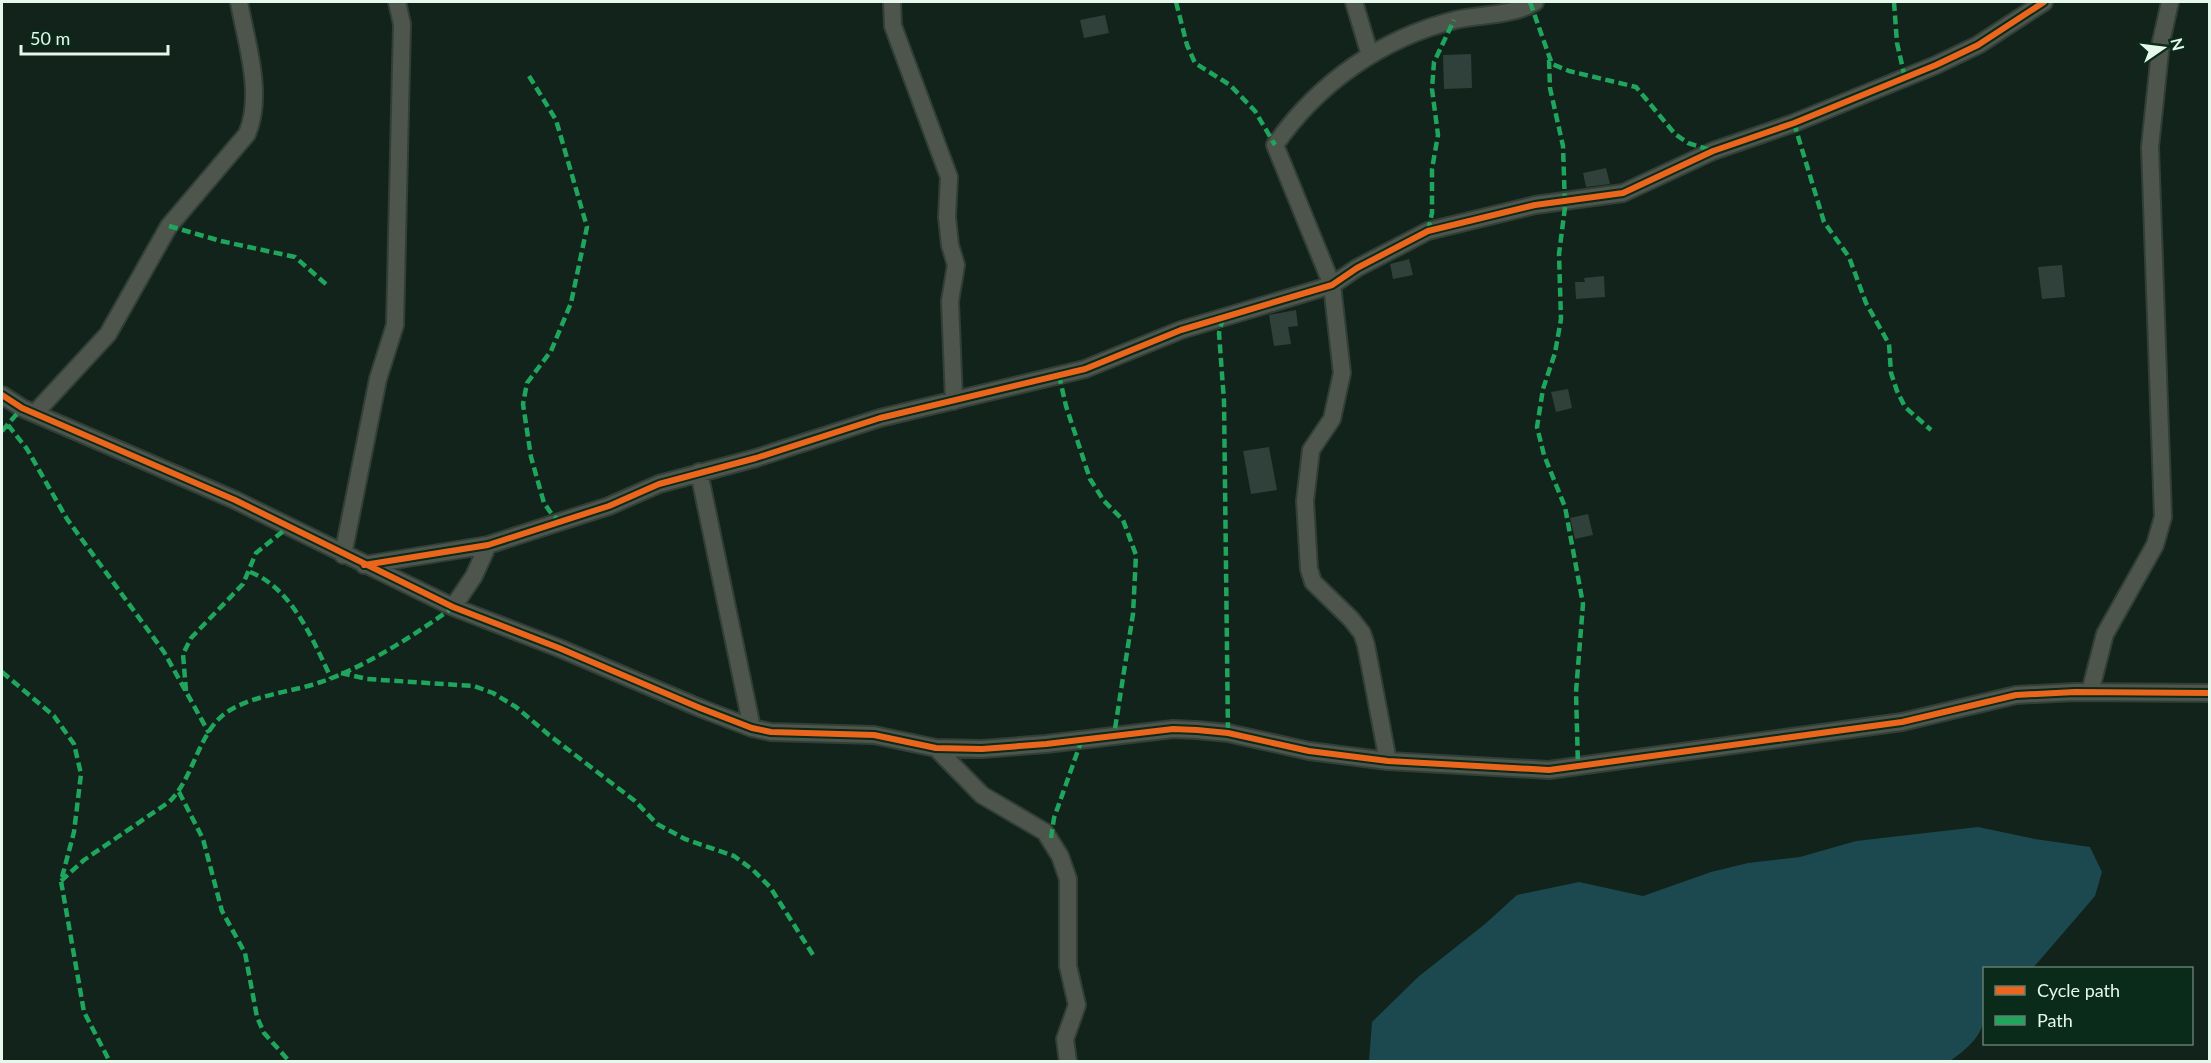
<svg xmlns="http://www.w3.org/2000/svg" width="2211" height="1063" viewBox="0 0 2211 1063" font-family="Lato,sans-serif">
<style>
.water{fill:#1c4850}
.building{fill:#30403a}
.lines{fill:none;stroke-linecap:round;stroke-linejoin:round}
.street-casing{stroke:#313f37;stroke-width:20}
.street{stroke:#4e554c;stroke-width:16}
.quiet{stroke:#20a55d;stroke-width:4.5;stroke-dasharray:9 4.5;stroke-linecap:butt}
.cycleway-casing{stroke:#0a2a1a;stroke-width:10}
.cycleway{stroke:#eb651d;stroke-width:6}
</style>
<rect width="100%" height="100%" fill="#11231a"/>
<!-- water -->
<path class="water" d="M1978 827 2035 839 2090 847 2102 872 2095 896 2033 968H1984C1984 1018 1994 1030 1950 1061H1369L1372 1022 1418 977 1485 924 1517 895 1579 882 1643 896 1711 872 1748 863 1800 857 1856 841Z"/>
<!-- building -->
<path class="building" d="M1105 15 1109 33 1084 38 1080 20Z
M1471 54 1472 88 1444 89 1443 55Z
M1606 168 1610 184 1586 187 1583 173Z
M1409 259 1413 275 1393 279 1390 264Z
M2062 265 2065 297 2042 299 2038 267Z
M1604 276 1605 297 1576 299 1575 282H1585L1584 278Z
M1296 310 1298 326 1288 327 1291 344 1274 346 1269 315Z
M1568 389 1572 408 1556 412 1551 392Z
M1269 447 1277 490 1251 494 1243 451Z
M1588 514 1593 535 1575 539 1570 518Z"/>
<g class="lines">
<!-- street casing -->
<g class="street-casing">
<path id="street" d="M892 2 893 26 949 177 947 217 950 245 956 265 950 301 954 401
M1354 2 1370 55
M2 395 22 408 235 500 453 607 559 648 700 708 752 728 771 732 874 735 936 748 982 749 1046 744 1173 729 1197 730 1228 733 1309 751 1388 761 1549 770 1902 722 2016 695 2075 692 2210 693
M36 412 108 334 169 226 247 134C264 94 246 42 239 2
M699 472 752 728
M343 555 378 379 395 325 402 24 397 2
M364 565 488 545 609 506 659 484 756 458 880 418 1085 369 1181 330 1332 285 1357 268 1428 231 1535 205 1623 193 1713 151 1794 123 1936 65 1978 45 2044 2
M453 607 474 576 488 545
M2090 692 2105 634 2155 545 2163 517 2150 147 2161 42 2170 2
M936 748 982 795 1045 832 1060 856 1068 879V966L1077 1005 1065 1039 1068 1062
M1388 761 1366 645 1362 633 1351 619 1313 582 1309 569 1305 501 1311 450 1332 419 1342 373 1332 285 1275 145C1318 83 1382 38 1455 20 1481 14 1513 16 1535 2"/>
</g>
<!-- street -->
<use href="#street" class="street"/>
<!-- quiet -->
<path class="quiet" d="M1176 2 1187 45 1195 63 1230 85 1255 111 1275 145
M1530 2 1552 64 1569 71 1636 87 1675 134 1688 143 1713 151
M1894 2 1897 43 1905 78
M1549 60 1550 88 1563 146 1565 207 1559 254 1561 319 1555 353 1543 389 1537 427 1544 455 1565 507 1583 604 1576 692 1578 766
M529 76 556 120 587 227 571 303 551 351 527 383 523 404 531 457 544 503 553 516 562 522
M1794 123 1824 222 1849 257 1866 303 1889 344 1891 373 1897 391 1905 407 1931 430
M169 226 221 241 295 257 327 285
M1428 231 1432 213V169L1438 135 1432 89 1434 62 1454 20
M1223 318 1219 333 1224 401 1228 733
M1059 375 1066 406 1090 479 1104 501 1123 520 1136 555 1133 614 1114 735
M8 425 27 449 67 519 164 652 209 733
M2 431 22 408
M250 572C292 588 313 640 331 678
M2 672 54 716 74 744 81 774 74 832 61 881 84 1012 110 1062
M341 673 367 679 474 686 493 693 516 707 549 735 635 801 657 824 685 839 734 856 753 870 770 887 815 958
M186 691 183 654 191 638 243 584 256 553 287 528
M179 792 203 839 222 911 245 953 257 1017 264 1033 290 1062
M1051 838 1054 818 1082 739
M61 881 84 860 169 802C196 776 198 727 232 709 259 694 292 692 321 682 363 668 417 634 453 607"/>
<!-- cycleway casing -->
<g class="cycleway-casing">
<path id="cycleway" d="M2 395 22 408 235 500 453 607 559 648 700 708 752 728 771 732 874 735 936 748 982 749 1046 744 1173 729 1197 730 1228 733 1309 751 1388 761 1549 770 1902 722 2016 695 2075 692 2210 693
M364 565 488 545 609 506 659 484 756 458 880 418 1085 369 1181 330 1332 285 1357 268 1428 231 1535 205 1623 193 1713 151 1794 123 1936 65 1978 45 2044 2"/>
</g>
<!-- cycleway -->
<use href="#cycleway" class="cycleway"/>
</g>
<!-- border -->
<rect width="2211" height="1063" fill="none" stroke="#e6f8ec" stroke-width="6"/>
<!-- legend -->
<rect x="1983" y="967" width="210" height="78" fill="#0a2a1a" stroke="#627c6e" stroke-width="1.5"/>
<rect x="1995" y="986" width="30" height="9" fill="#eb651d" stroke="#627c6e" stroke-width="1.5"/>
<text x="2037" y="997" font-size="18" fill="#e6f8ec">Cycle path</text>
<rect x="1995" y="1016" width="30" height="9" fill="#20a55d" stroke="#627c6e" stroke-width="1.5"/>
<text x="2037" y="1027" font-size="18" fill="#e6f8ec">Path</text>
<!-- north arrow -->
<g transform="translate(2163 48) rotate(76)" stroke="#0a2a1a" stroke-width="4.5" paint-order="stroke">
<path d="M0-4.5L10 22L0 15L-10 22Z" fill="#e6f8ec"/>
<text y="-9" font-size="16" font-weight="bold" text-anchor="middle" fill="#e6f8ec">N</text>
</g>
<!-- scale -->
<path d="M21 45v9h147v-9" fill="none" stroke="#e6f8ec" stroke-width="3"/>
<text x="30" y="45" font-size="18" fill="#e6f8ec" stroke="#0a2a1a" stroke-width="4.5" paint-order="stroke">50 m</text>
</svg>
